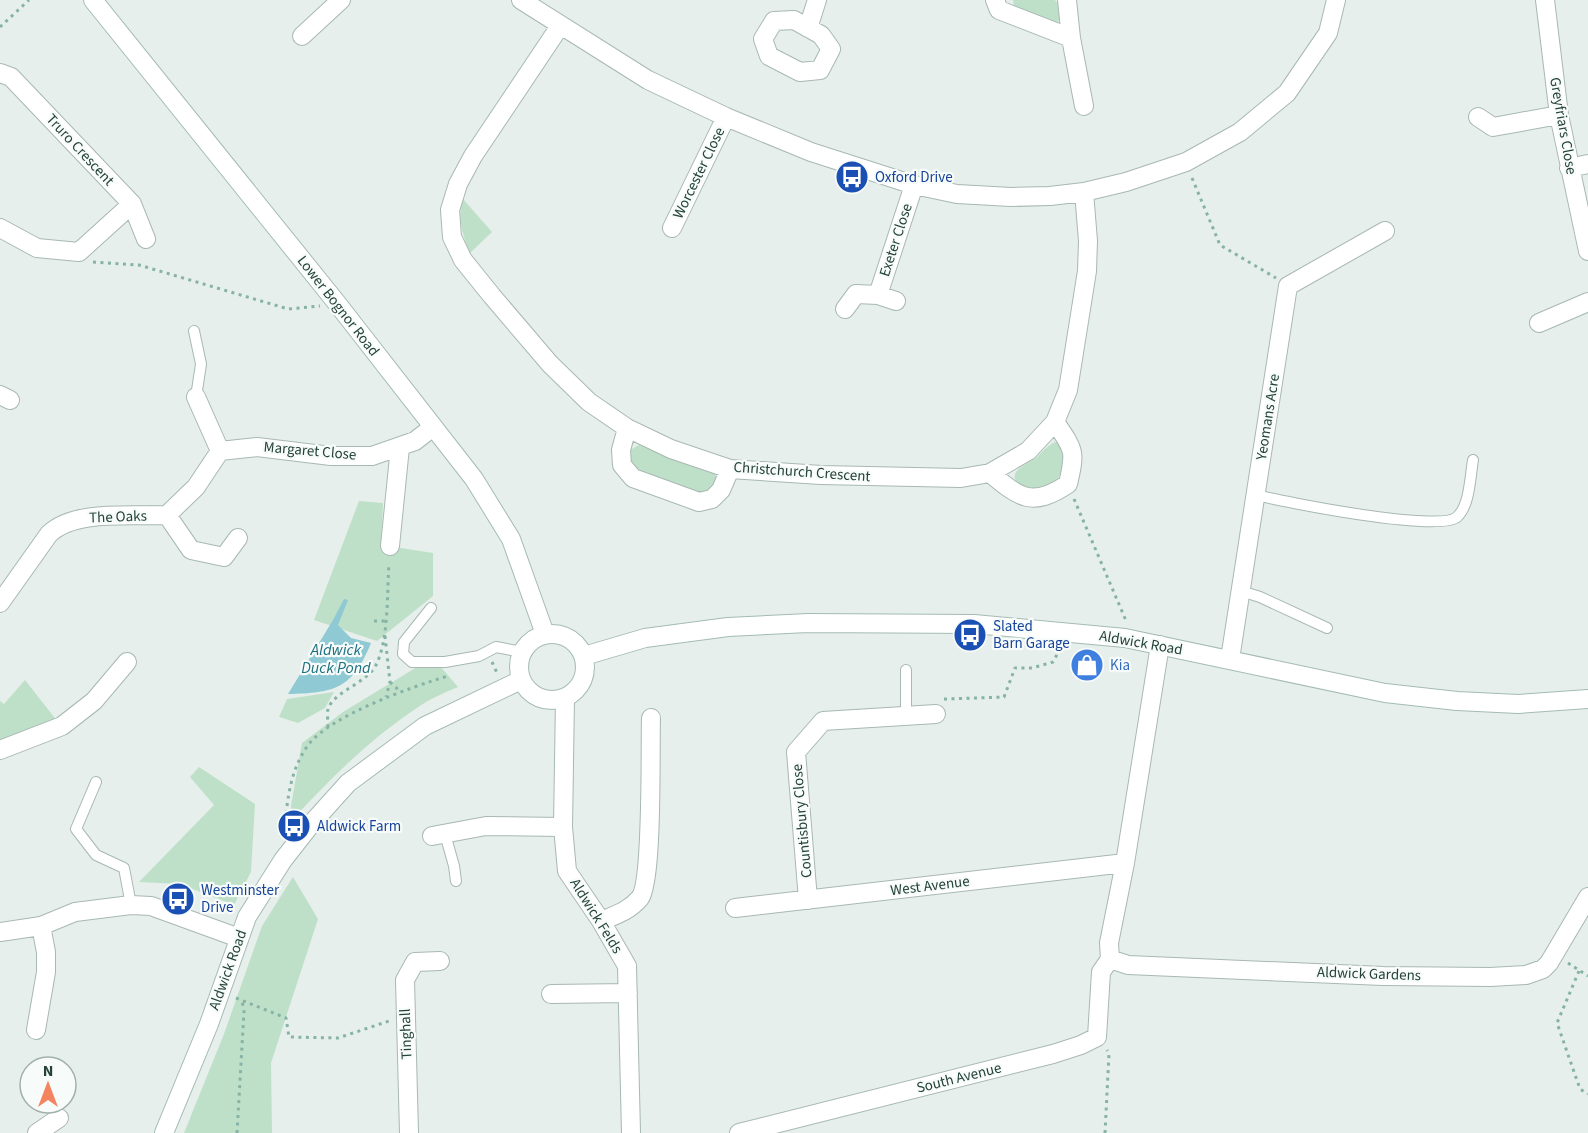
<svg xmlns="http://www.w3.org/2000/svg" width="1588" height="1133" viewBox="0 0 1588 1133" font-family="'Source Sans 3',sans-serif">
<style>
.green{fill:#bfe0c8}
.water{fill:#8ec9d4}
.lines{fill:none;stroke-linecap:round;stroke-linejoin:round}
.lane-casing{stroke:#a8b8b2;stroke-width:12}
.street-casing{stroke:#a8b8b2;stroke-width:20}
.secondary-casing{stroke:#a4bbb3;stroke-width:20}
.path{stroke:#86b3a5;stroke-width:3;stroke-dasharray:3 4.5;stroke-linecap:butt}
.lane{stroke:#fff;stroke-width:10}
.street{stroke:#fff;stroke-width:18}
.secondary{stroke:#fff;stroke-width:18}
.labels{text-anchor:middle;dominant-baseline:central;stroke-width:4.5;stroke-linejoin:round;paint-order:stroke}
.street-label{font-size:15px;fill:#24423a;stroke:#f7fbf9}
.transit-label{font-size:15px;fill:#164399;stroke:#f7fbf9;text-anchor:start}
.shop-label{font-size:15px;fill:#366cbe;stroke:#f7fbf9;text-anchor:start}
.water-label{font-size:16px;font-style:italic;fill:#1c6f80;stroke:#f7fbf9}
</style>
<rect width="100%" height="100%" fill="#e6efeb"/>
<!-- green -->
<path class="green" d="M1013 0H1055L1059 5 1060 18 1058 22 1048 24 1014 8Z
M463 199 492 232 470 253C463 237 457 217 463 199Z
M1055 442 1061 444 1065 449C1061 484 1058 486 1023 491 1004 471 1021 469 1037 457 1043 451 1047 446 1055 442Z
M639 445 648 446 714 472 718 480 716 489 701 495 633 470 627 460 630 450Z
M359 501 383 503 381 545 433 553V596L377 641 314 620Z
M440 666 458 687C444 693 429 699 417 708 370 739 331 778 293 819L291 806 302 743 343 712 417 667Z
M25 680 58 722 0 749V701L4 704Z
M334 692 325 708 298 723 279 717 287 699Z
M199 767 255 804 251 872 234 905 180 884 139 882 214 805 190 777Z
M293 877 318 919 271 1063 272 1133H184L224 1034 262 926Z"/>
<!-- water -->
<path class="water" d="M344 599 348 600 338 625 351 638 371 643C352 689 335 693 288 694L333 620Z"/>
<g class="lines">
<!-- lane casing -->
<g class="lane-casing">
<path id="lane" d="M194 331 201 364 196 397
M1256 495C1284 502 1440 533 1457 517 1470 505 1470 477 1473 460
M1241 591 1260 597 1327 628
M431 608 404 642 403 654 412 662H445L479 656 496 647 522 652
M906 670V716
M96 782 76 829 96 855 124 868 131 905
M445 834 454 866 456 881"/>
</g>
<!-- street casing -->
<g class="street-casing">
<path id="street" d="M521 0 648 80 726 117 811 152 914 185 957 194 1011 197 1050 196 1084 192 1126 182 1186 162 1240 132 1287 93 1328 33 1336 0
M995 0 999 10 1071 38
M1067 0 1071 38 1084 106
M1545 0 1559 115 1588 251
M794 20 821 35 831 49 820 70 800 72 769 56 763 39 774 21Z
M560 26 473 156 458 184 450 210 452 237 463 260 492 296 550 364 589 402 627 428 671 449 730 469 821 475 961 478 990 473 1028 451 1055 422 1068 390 1087 271 1088 241 1084 192
M808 28 817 0
M302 36 341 0
M0 73 11 77 132 204 146 239
M1478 117 1493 127 1559 115
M1569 168 1588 164
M0 228 37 248 79 252 132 204
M672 228 726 117
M878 295 896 301
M845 309 856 294 878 295 914 185
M1539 323 1588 302
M0 395 10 400
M196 397 220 451
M627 428 621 450 622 465 633 478 699 502 712 499 721 490 730 469
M990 473C1020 498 1032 508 1068 484 1076 450 1074 450 1055 422
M167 515 196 487 220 451 257 447 331 456H372L415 441 433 427
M167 515 191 550 224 557 238 538
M390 546 400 447
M0 603 49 534C75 509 132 517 167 515
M1230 659 1288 286 1385 231
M565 698 563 827 567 871 601 921 627 966 631 1133
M0 750 62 726 94 701 127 662
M432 836 486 826 563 827
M808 900 796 752 823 721 936 714
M735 908 1125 863
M601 921C616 915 629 911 640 898 653 881 650 747 651 718
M0 932 41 926 75 912 131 905 151 906 239 938
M1110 959 1128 965 1383 976 1490 977 1526 975 1543 969 1549 963 1588 897
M1110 959 1109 943 1125 863 1160 645
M551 994 628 993
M36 1030 46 972V952L41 926
M37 1133 59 1118
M409 1133 405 980 415 962 440 961
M739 1133 1053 1054 1081 1045 1097 1037 1101 972 1110 959"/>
</g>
<!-- secondary casing -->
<g class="secondary-casing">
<path id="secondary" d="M93 0 336 302 474 479 511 539 545 634
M519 667a33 33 0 1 1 66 0a33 33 0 1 1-66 0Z
M584 656 645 638 728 627 808 623 974 624 1125 638 1385 693 1457 701 1518 704 1588 699
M164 1133 209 1024 247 917 283 860 312 823 348 783 425 726 521 680"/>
</g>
<!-- path -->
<path class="path" d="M0 27 29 0
M1192 178 1220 245 1276 278
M93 262 139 265 288 309 320 306
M1074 499 1127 623
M374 621H385
M385 636 390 682 386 697
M492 662 498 675
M390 682 401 692
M944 699 1004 697 1015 668H1032L1053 662 1061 647
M328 727C328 722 327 714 328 709 334 691 366 684 376 665 389 640 387 591 389 563
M286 828 285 827C287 799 291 767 309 744 332 715 411 687 448 676
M1568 963 1588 976
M1579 971 1557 1023 1580 1089 1588 1094
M236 998 286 1018 289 1037 338 1038 389 1021
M237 1133 244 1011 242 1001
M1105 1133 1109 1054 1107 1050"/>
<!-- lane -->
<use href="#lane" class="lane"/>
<!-- street -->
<use href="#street" class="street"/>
<!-- secondary -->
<use href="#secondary" class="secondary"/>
</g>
<!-- icons -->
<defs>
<g id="bus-disc" transform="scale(1.725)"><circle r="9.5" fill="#1a4fb4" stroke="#f7fbf9"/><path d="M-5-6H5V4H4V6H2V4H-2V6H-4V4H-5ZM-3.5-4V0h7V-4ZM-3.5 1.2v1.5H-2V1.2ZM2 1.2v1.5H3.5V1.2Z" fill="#fff"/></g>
<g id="shop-disc" transform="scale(1.725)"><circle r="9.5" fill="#3f7fe0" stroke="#f7fbf9"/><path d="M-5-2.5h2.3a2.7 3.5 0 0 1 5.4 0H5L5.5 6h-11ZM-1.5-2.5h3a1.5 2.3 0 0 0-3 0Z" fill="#fff"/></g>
</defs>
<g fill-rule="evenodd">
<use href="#bus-disc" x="852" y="177"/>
<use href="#bus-disc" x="970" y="635"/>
<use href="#shop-disc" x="1087" y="665"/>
<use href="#bus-disc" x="294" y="826"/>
<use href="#bus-disc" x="178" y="899"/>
</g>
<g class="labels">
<!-- street labels -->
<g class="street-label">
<text transform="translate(1563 126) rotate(80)">Greyfriars Close</text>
<text transform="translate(80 150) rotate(47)">Truro Crescent</text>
<text transform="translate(699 173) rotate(-64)">Worcester Close</text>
<text transform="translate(896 240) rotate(-72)">Exeter Close</text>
<text transform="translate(338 306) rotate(52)">Lower Bognor Road</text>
<text transform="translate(1268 417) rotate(-81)">Yeomans Acre</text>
<text transform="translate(310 451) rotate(5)">Margaret Close</text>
<text transform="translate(802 472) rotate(4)">Christchurch Crescent</text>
<text transform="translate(118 517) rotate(-2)">The Oaks</text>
<text transform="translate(1141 643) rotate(10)">Aldwick Road</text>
<text transform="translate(802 821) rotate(-95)">Countisbury Close</text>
<text transform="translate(930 886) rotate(-7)">West Avenue</text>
<text transform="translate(596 916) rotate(58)">Aldwick Felds</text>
<text transform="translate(228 970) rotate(-70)">Aldwick Road</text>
<text transform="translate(1369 974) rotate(2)">Aldwick Gardens</text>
<text transform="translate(406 1034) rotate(-92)">Tinghall</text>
<text transform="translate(959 1078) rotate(-14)">South Avenue</text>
</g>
<!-- transit labels -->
<g class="transit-label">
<text x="875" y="177">Oxford Drive</text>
<text x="993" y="626">Slated<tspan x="993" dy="17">Barn Garage</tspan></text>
<text x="317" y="826">Aldwick Farm</text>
<text x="201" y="890">Westminster<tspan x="201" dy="17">Drive</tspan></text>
</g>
<!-- shop labels -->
<g class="shop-label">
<text x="1110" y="665">Kia</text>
</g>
<!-- water labels -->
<g class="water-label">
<text x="336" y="650">Aldwick<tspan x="336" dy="18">Duck Pond</tspan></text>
</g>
</g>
<!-- north arrow -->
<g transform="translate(48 1085)"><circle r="28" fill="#f7fbf9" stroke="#a3b1ad" stroke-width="1.5"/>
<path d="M0-4.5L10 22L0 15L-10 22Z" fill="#f4845f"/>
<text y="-9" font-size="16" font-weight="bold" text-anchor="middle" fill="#24423a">N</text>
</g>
</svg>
